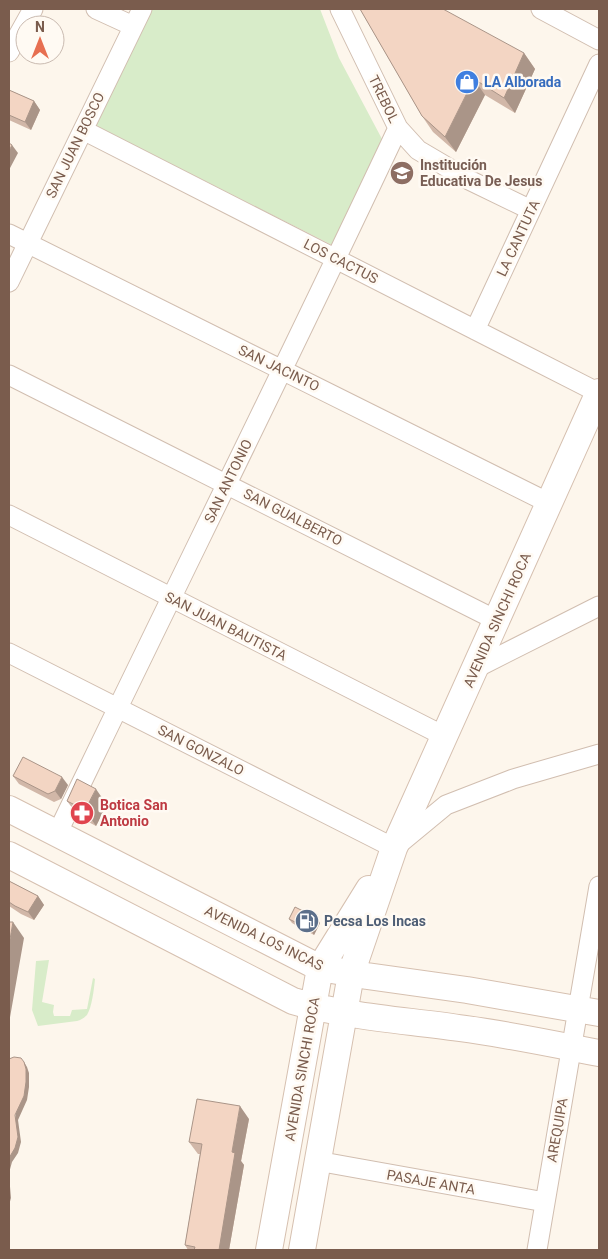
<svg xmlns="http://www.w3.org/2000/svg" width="608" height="1259" viewBox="0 0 608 1259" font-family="Roboto,sans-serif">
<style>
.green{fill:#d8ecc9}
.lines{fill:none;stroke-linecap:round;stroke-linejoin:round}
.street-casing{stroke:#d1beb0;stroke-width:21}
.secondary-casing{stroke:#d6c0b0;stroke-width:28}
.street{stroke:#fff;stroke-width:19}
.secondary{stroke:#fff;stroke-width:26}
.wall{fill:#d1b7a8}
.shaded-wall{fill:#aa9588}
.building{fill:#f3d5c3;stroke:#aa9588}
.labels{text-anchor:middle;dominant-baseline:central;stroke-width:5;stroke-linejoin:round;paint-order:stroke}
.shop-label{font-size:14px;font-weight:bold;fill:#366cbe;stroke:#fffaf3;text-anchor:start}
.street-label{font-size:14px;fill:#7a5c4d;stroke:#fffaf3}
.education-label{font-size:14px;font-weight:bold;fill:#785e54;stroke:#fffaf3;text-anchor:start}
.health-label{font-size:14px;font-weight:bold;fill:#be3a42;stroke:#fffaf3;text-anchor:start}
.service-label{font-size:14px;font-weight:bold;fill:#4e5e75;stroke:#fffaf3;text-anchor:start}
</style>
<rect width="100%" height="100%" fill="#fdf6ec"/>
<!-- green -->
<path class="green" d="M151 9H320L339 58 382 139 332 245 96 126Z
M49 960 42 1002 54 1005 53 1012 54 1016H70L72 1010 87 1009 93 978 95 979C94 989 92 1007 87 1015 84 1018 81 1020 77 1021L38 1026 32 1010 36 961Z"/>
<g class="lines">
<!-- street casing -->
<g class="street-casing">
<path id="street" d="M96 9 133 26
M340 9 398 128 418 150 469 180 531 210
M541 9 599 40
M9 52 33 9
M83 130 599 393
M9 234 549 503
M9 282 142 9
M475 330 599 64
M9 375 496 620
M9 515 444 736
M9 653 394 848 446 805 513 779 599 754
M474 669 599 606
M57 834C170 598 287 364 398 128
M317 1161 545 1202
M537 1250 599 886"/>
</g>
<!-- secondary casing -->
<g class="secondary-casing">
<path id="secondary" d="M9 809 320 968 367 976 467 990 599 1013
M9 855 293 1001C347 1017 404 1020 459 1028 506 1034 553 1044 599 1053
M269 1250 320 968 369 889
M302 1250 351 974 394 848 599 392"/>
</g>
<!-- street -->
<use href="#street" class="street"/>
<!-- secondary -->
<use href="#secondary" class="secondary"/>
</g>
<!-- wall -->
<path class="wall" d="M360 9 524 53 535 69 515 113 485 95 456 152 433 132 422 116Z
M9 90 34 101 40 110 31 130 9 120Z
M13 776 68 785 61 799 54 802 19 784Z
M67 801 107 805 96 826 79 817Z
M9 881 38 896 44 905 34 920 21 914 9 906Z
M317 918 320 923 314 935 292 923 289 919Z
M249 1119 241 1161 244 1165 229 1250H188L185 1245 200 1154H198L189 1142Z"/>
<!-- shaded-wall -->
<path class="shaded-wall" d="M524 53 535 69 515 113 504 98Z
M474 79 485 95 456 152 445 137Z
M34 101 40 110 31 130 25 122Z
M12 145 18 153 9 170V151Z
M62 777 68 785 61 799 55 791Z
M96 789 107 805 96 826 85 810Z
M38 896 44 905 34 920 28 912Z
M317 918 320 923 314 935 311 930Z
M13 922 24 938 9 1023V945Z
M24 1062 27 1067 29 1073V1087L27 1100 18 1120 21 1142 18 1153 12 1162 9 1173V1158Z
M240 1106 249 1119 241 1161 244 1165 229 1250H219L232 1152Z
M9 1175 11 1198 9 1205Z"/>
<!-- building -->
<path class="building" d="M360 9H443L524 53 504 98 474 79 445 137 422 116Z
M9 90 34 101 25 122 9 115Z
M9 143 12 145 9 151Z
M23 757 62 777 55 791 48 794 13 776Z
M77 779 96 789 85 810 67 801Z
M9 881 38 896 28 912 15 906 9 902Z
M295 907 317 918 311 930 289 919Z
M9 922H13L9 945Z
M14 1057 21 1058 24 1062 26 1069V1082L24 1096 15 1115 18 1137 15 1148 9 1158V1059Z
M197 1099 240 1106 232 1152 235 1153 219 1250H194L195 1247 185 1245 202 1144 189 1142Z"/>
<!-- icons -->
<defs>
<g id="shop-disc" transform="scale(1.25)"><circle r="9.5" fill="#3f7fe0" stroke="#fffaf3"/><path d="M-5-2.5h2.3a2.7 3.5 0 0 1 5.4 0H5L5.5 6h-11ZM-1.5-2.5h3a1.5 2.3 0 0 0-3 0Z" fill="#fff"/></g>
<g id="school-disc" transform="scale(1.25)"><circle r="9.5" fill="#8d6e63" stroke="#fffaf3"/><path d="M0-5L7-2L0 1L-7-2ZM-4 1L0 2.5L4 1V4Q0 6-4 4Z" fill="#fff"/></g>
<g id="pharmacy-disc" transform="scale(1.25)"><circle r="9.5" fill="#e0444e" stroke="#fffaf3"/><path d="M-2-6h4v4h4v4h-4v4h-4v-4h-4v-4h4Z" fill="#fff"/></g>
<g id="fuel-disc" transform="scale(1.25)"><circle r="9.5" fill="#5c6f8a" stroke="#fffaf3"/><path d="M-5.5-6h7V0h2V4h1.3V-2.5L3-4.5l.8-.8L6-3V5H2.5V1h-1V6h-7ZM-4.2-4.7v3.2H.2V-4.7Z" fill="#fff"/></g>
</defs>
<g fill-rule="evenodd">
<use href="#shop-disc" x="467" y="82"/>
<use href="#school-disc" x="402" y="173"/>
<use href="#pharmacy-disc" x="82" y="813"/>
<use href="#fuel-disc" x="307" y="921"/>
</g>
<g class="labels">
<!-- shop labels -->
<g class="shop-label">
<text x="484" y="82">LA Alborada</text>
</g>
<!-- street labels -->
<g class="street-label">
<text transform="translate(384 99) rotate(64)">TREBOL</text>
<text transform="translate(75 145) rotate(-64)">SAN JUAN BOSCO</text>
<text transform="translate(518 238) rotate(-65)">LA CANTUTA</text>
<text transform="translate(341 261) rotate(27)">LOS CACTUS</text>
<text transform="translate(279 368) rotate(26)">SAN JACINTO</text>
<text transform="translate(228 481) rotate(-64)">SAN ANTONIO</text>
<text transform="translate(293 517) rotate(27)">SAN GUALBERTO</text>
<text transform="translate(497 620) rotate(-66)">AVENIDA SINCHI ROCA</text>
<text transform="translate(226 626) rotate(27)">SAN JUAN BAUTISTA</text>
<text transform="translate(201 750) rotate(27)">SAN GONZALO</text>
<text transform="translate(264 938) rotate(26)">AVENIDA LOS INCAS</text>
<text transform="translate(302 1069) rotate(-80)">AVENIDA SINCHI ROCA</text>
<text transform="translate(557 1130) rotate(-80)">AREQUIPA</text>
<text transform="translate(431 1182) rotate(10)">PASAJE ANTA</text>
</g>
<!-- education labels -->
<g class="education-label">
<text x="420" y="165">Institución<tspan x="420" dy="16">Educativa De Jesus</tspan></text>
</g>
<!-- health labels -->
<g class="health-label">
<text x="100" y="805">Botica San<tspan x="100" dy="16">Antonio</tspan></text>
</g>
<!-- service labels -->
<g class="service-label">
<text x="324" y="921">Pecsa Los Incas</text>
</g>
</g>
<!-- border -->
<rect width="608" height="1259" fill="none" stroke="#7a5c4d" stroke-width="20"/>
<!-- north arrow -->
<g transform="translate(40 40)"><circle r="24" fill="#fffaf3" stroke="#cabbb1"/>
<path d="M0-4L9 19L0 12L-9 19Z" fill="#e76f51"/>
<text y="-8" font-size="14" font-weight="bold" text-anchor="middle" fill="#7a5c4d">N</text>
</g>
</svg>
